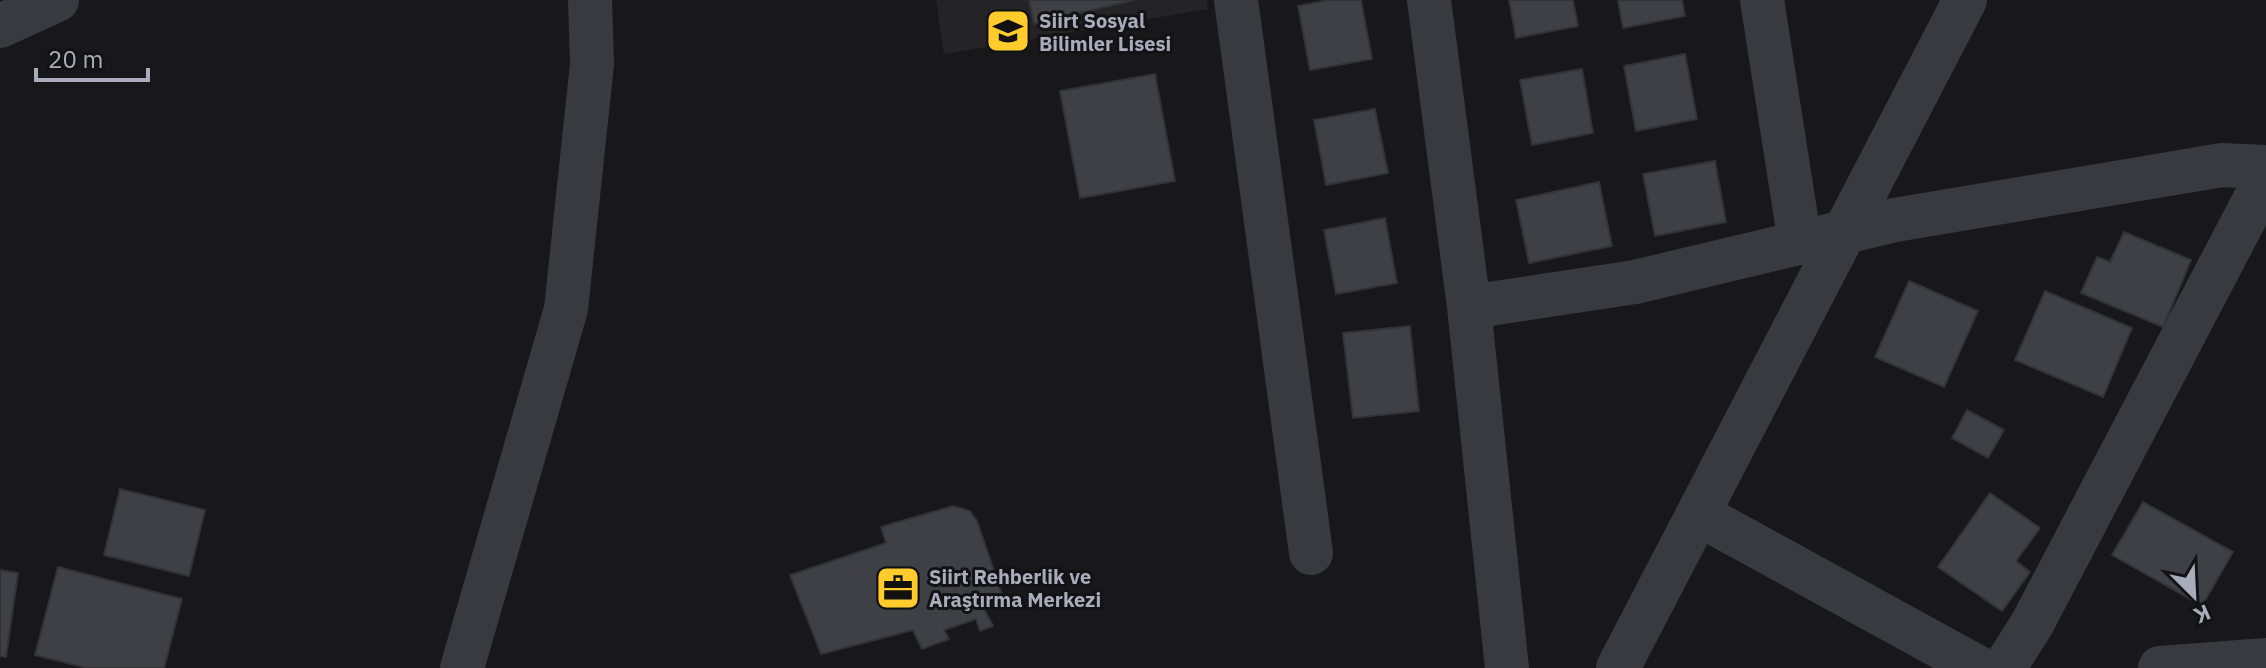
<svg xmlns="http://www.w3.org/2000/svg" width="2266" height="668" viewBox="0 0 2266 668" font-family="'IBM Plex Sans',sans-serif">
<style>
.built{fill:#242427}
.building{fill:#3f4045;stroke:#323237;stroke-width:2}
.lines{fill:none;stroke-linecap:round;stroke-linejoin:round}
.minor{stroke:#393940;stroke-width:44}
.labels{text-anchor:middle;dominant-baseline:central;stroke-width:6;stroke-linejoin:round;paint-order:stroke}
.poi-label{font-size:20px;font-weight:bold;fill:#a9adbb;stroke:#131315;text-anchor:start}
</style>
<rect width="100%" height="100%" fill="#18181a"/>
<!-- built -->
<path class="built" d="M936 0H1207L1208 9 944 54Z"/>
<!-- building -->
<path class="building" d="M1029 0H1134L1034 24Z
M1329 0H1361L1372 59 1310 70 1298 6Z
M1509 0H1573L1578 26 1516 38Z
M1618 0H1682L1685 16 1623 28Z
M1685 54 1697 119 1636 131 1624 66Z
M1582 69 1593 133 1532 145 1520 80Z
M1155 74 1175 181 1080 198 1060 91Z
M1375 109 1388 173 1326 185 1314 120Z
M1715 161 1726 222 1655 236 1643 174Z
M1599 182 1612 246 1529 263 1516 200Z
M1385 218 1397 283 1336 294 1324 230Z
M2124 232 2191 260 2163 327 2081 293 2097 257 2110 262Z
M1909 281 1978 311 1944 387 1875 357Z
M2045 291 2132 328 2103 397 2015 360Z
M1410 326 1419 411 1353 418 1343 333Z
M1967 410 2004 430 1988 458 1952 438Z
M120 489 205 510 189 576 104 555Z
M1990 493 2040 528 2016 561 2030 572 2002 611 1938 567Z
M2143 502 2233 552 2202 606 2112 555Z
M953 506 970 511 977 521 1004 600 984 609 993 626 980 631 976 619 944 630 949 639 922 649 913 630 821 654 790 575 886 543 881 527Z
M58 567 182 599 164 668H87L35 655Z
M0 570 18 573 6 657 0 656Z"/>
<g class="lines">
<!-- minor -->
<path class="minor" d="M1236 0 1311 553
M1429 0 1469 307 1507 668
M1762 0 1800 243
M0 26 57 0
M1469 307 1635 282 1895 220 2222 165 2266 167
M1698 514 1979 668
M462 668 566 309 592 64 590 0
M1618 668 1965 0
M2004 668 2032 624 2266 178
M2160 668 2266 660"/>
</g>
<!-- icons -->
<defs>
<g id="school-square" transform="scale(2.3)"><rect x="-9" y="-9" width="18" height="18" rx="4" fill="#ffcc2b" stroke="#131315"/><path d="M0-5L7-2L0 1L-7-2ZM-4 1L0 2.5L4 1V4Q0 6-4 4Z" fill="#111"/></g>
<g id="office-square" transform="scale(2.3)"><rect x="-9" y="-9" width="18" height="18" rx="4" fill="#ffcc2b" stroke="#131315"/><path d="M-6-3h4V-5.5h4V-3h4V5H-6ZM-1-4.5V-3h2v-1.5ZM-6 0V1H6V0Z" fill="#111"/></g>
</defs>
<g fill-rule="evenodd">
<use href="#school-square" x="1008" y="31"/>
<use href="#office-square" x="898" y="588"/>
</g>
<g class="labels">
<!-- poi labels -->
<g class="poi-label">
<text x="1039" y="20">Siirt Sosyal<tspan x="1039" dy="23">Bilimler Lisesi</tspan></text>
<text x="929" y="576">Siirt Rehberlik ve<tspan x="929" dy="23">Araştırma Merkezi</tspan></text>
</g>
</g>
<!-- north arrow -->
<g transform="translate(2194 596) rotate(156)" stroke="#131315" stroke-width="6" paint-order="stroke">
<path d="M0-6L14 30L0 20L-14 30Z" fill="#a9adbb"/>
<text y="-12" font-size="22" font-weight="bold" text-anchor="middle" fill="#a9adbb">K</text>
</g>
<!-- scale -->
<path d="M36 68v12h112v-12" fill="none" stroke="#a9adbb" stroke-width="4"/>
<text x="48" y="68" font-size="24" fill="#a9adbb" stroke="#131315" stroke-width="6" paint-order="stroke">20 m</text>
</svg>
